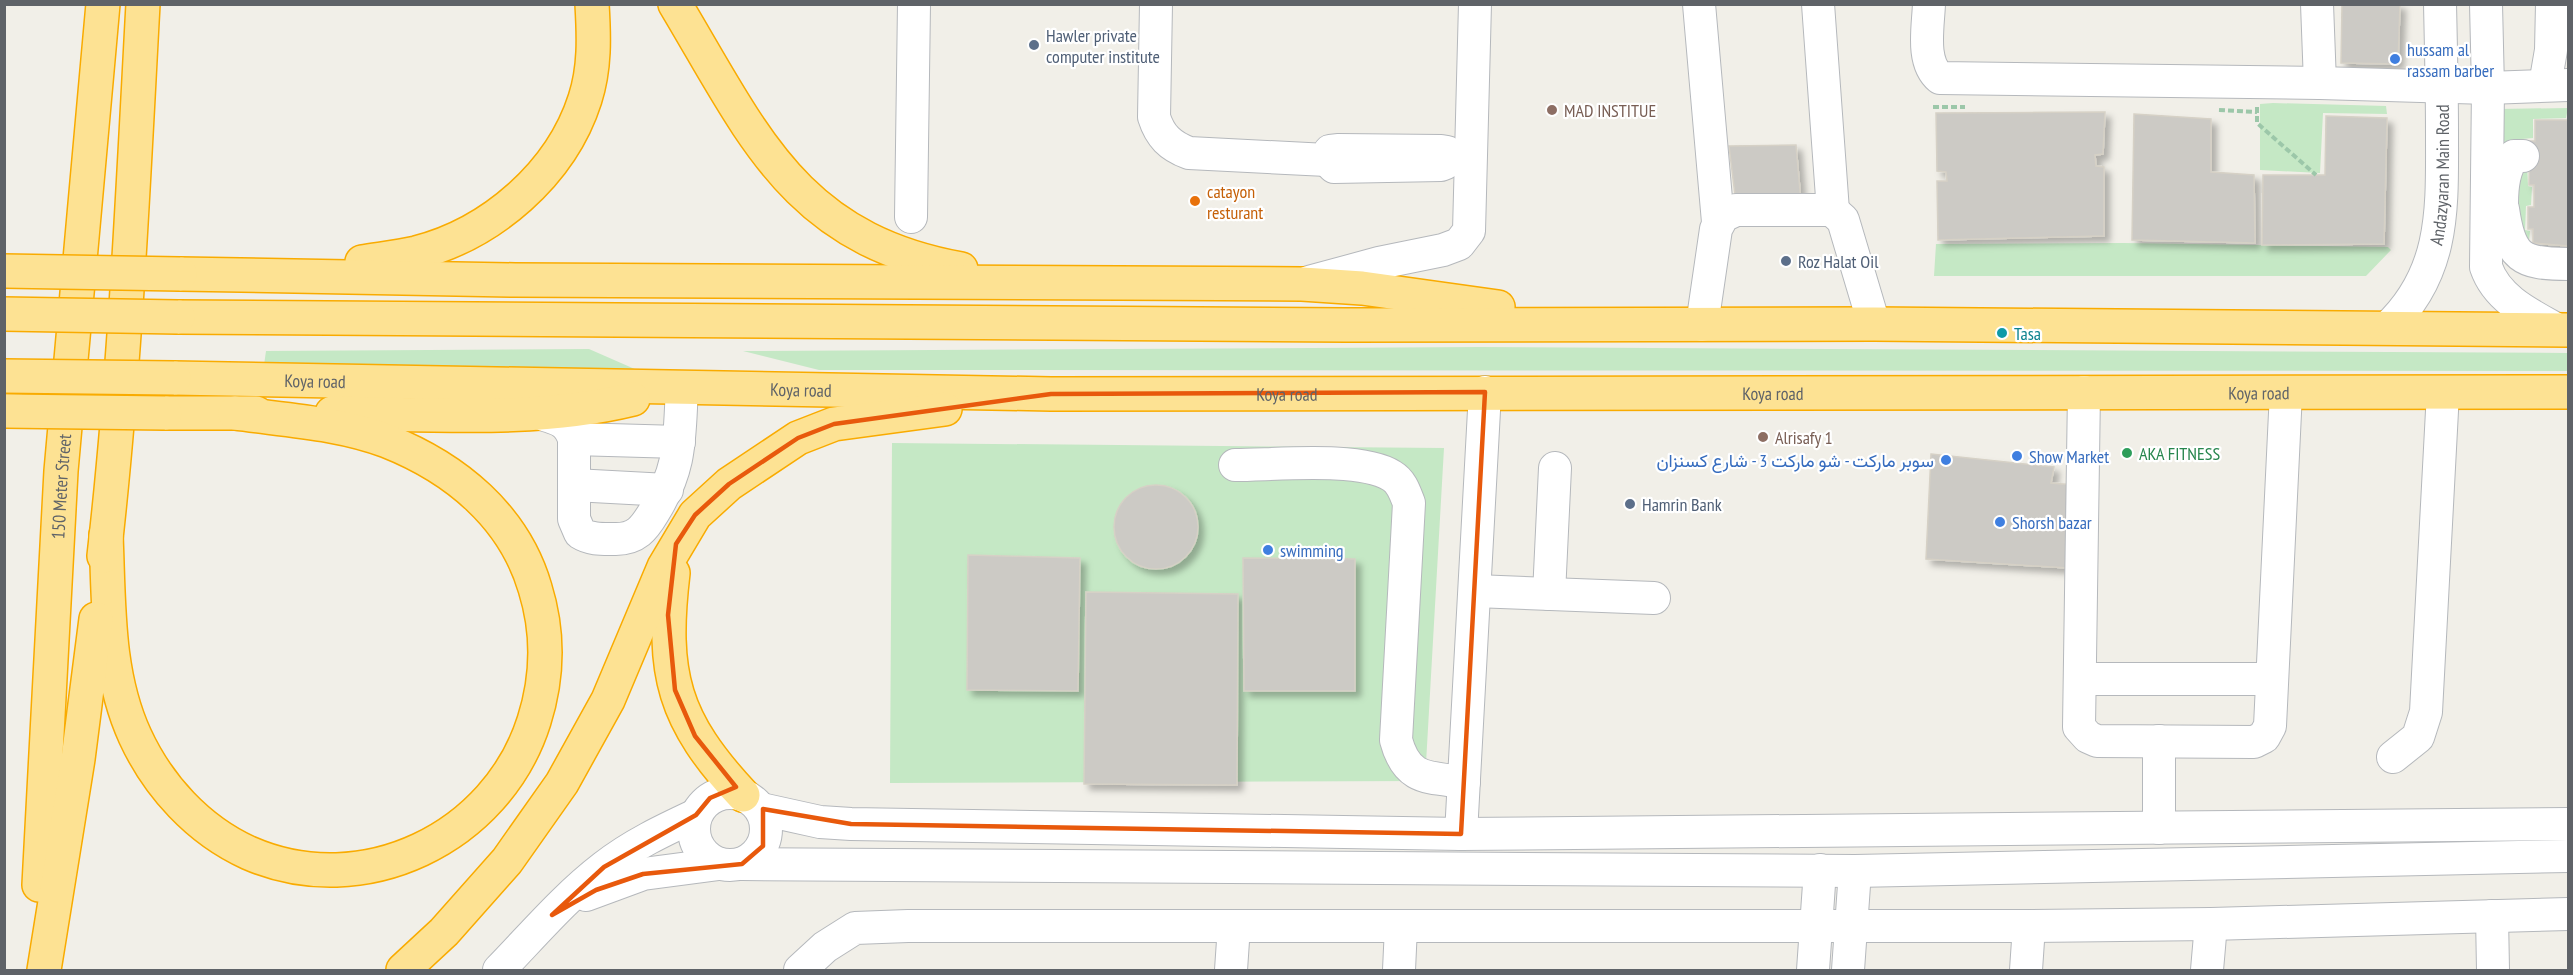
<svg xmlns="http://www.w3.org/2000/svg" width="2573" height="975" viewBox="0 0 2573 975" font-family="'PT Sans Narrow',Vazirmatn,sans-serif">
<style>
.green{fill:#c5e8c5}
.building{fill:#cccac5;stroke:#d6d1c6;stroke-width:1.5;filter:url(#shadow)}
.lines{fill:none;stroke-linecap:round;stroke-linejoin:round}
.minor-casing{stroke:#b5b8bc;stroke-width:34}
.highway-casing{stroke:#f9ab00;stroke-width:36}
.path{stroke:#9cc7a9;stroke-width:4;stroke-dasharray:6 3;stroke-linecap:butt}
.minor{stroke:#fff;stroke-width:32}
.highway{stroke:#fde293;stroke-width:33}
.highway-bridge-casing{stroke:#f9ab00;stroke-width:36;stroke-linecap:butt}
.highway-bridge{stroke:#fde293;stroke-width:33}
.marked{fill:none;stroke:#e8590c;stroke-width:4.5;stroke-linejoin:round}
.service-dot{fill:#5c6f8a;stroke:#fff;stroke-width:2}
.shop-dot{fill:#3f7fe0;stroke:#fff;stroke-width:2}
.education-dot{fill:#8d6e63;stroke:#fff;stroke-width:2}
.food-dot{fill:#e8710a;stroke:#fff;stroke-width:2}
.culture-dot{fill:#0f9aa8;stroke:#fff;stroke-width:2}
.leisure-dot{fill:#2e9e5b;stroke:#fff;stroke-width:2}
.labels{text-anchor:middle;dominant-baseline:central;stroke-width:4.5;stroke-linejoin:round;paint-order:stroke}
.service-label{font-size:18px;fill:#4e5e75;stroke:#fff;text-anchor:start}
.shop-label{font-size:18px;fill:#366cbe;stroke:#fff;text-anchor:start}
.education-label{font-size:18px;fill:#785e54;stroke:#fff;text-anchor:start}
.street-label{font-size:18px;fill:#5f6368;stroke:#fff}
.food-label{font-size:18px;fill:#c56008;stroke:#fff;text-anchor:start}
.culture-label{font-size:18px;fill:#0d838f;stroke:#fff;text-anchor:start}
.leisure-label{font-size:18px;fill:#27864d;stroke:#fff;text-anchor:start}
</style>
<defs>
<filter id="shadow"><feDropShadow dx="5.5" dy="5.5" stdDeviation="3" flood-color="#0004"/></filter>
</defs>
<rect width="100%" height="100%" fill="#f1efe8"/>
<!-- green -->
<path class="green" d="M2273 103 2386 106 2387 114 2323 113 2320 173 2260 170V104Z
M2568 108 2566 118 2533 119V138L2511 140 2506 146 2505 172 2498 109Z
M2527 162 2528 186 2532 187 2531 205 2526 206 2525 230 2530 231 2529 241H2525L2510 199Z
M2123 243 2388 247 2391 250 2366 276H1934L1936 244Z
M1480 347 2568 353V371L819 370 743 351Z
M589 349 637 370 264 365 266 351Z
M892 443 1444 448 1425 781 890 783Z"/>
<!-- building -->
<path class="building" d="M2342 4H2400L2398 64 2341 63Z
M2105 112 2103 154 2095 155 2096 166 2104 167V236L1938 240 1937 181H1947L1946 172 1937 171 1936 113Z
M2134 114 2211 119V172L2254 175 2255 243 2132 240Z
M2326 116 2387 118 2384 244 2262 245 2263 175H2325Z
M2535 120H2568V249V246L2533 243V229H2528V207H2534V185H2529L2530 141H2535Z
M1796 145 1801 202 1736 203 1729 146Z
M1931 454 2054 467 2051 483 2075 485 2068 568 1926 559Z
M1114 527a42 42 0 1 1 84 0a42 42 0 1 1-84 0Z
M968 555 1080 558 1078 691 967 690Z
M1243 558 1355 559V691H1244Z
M1086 592 1238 594 1237 785 1084 784Z"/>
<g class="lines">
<!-- minor casing -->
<g class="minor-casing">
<g id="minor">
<path d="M1156 4 1154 117C1160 136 1170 146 1189 153L1327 160"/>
<path d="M1699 4 1718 222"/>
<path d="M1818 4 1833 211"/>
<path d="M1929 4C1928 28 1921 62 1940 78L2320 83 2488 88 2568 85"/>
<path d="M2317 4 2320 83"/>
<path d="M2486 4 2488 88 2486 267C2497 299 2529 314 2558 330"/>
<path d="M2545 85 2551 50 2552 4"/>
<path d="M1339 150 1441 151 1447 152 1449 158 1446 163 1441 165 1334 167 1327 160 1330 151Z"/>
<path d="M2502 204C2502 189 2504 168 2514 156H2523"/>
<path d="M2503 209C2510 258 2521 264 2568 264"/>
<path d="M911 217 914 4"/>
<path d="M1309 282 1379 263 1443 250 1459 244 1469 231 1475 4"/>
<path d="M1702 325 1716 229 1723 216 1736 210H1827L1833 211 1843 220 1874 324"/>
<path id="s1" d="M2387 328C2446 273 2442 207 2442 133 2442 90 2441 47 2440 4"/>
<path d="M2084 392 2079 727 2088 737 2097 741 2254 742 2264 737 2270 726 2286 392"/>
<path d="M541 414C558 419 568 421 574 439V519L580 533C591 540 603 539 616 539 636 539 644 529 654 512 682 466 679 439 682 388"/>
<path d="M574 439 679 442"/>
<path d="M1235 465C1274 465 1361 456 1392 476 1402 482 1405 493 1409 503L1396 740C1407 781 1428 777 1464 782"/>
<path d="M574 485 667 490"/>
<path d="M1475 591 1654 598"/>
<path d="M1549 594 1555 468"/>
<path d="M2080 679H2272"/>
<path d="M2159 741V828"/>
<path d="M2393 757 2418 737 2426 712 2443 392"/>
<circle cx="730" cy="829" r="36"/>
<path d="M761 809 820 822 851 824 1461 834 2568 824"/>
<path d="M1461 834 1485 392"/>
<path d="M742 864 1855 871 2568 856"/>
<path d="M586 895 643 874 719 864"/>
<path d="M2492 916 2493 970"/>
<path d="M499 970C533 935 565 897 604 867 632 845 664 830 696 815"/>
<path d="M800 970 825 947 855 928 908 926H2029L2211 924 2568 914"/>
<path d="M1231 970 1234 926"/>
<path d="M1399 970 1401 927"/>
<path d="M1813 970 1820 870"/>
<path d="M1848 970 1855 871"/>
<path d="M2026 970 2029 926"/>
<path d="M2207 970 2211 924"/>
</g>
</g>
<!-- highway casing -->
<g class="highway-casing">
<g id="highway">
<path d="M675 4C754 136 795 239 961 269"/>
<path d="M362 262C380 259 398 257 416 253 491 234 561 174 585 99 595 68 594 37 592 4"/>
<path d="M180 274 515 280 1302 284 1362 288 1498 307"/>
<path d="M178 317 1346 325 1874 324 2568 330"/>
<path id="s2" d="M174 378 1051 394 2568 392"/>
<path d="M165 413H256"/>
<path d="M332 413C432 414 535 423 633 399"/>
<path d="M106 535C109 602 106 673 135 736 158 786 198 830 249 853 363 903 497 838 534 721 548 677 549 633 535 588 514 516 455 468 387 441 340 423 285 420 235 413"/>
<path d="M104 556C125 373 133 188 143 4"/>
<path d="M673 573C661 674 673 720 743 795"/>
<path id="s3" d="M39 885 61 471 103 4"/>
<path d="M44 970 78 759 96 619"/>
<path d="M403 970 444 932 507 861 562 783 608 700 664 567 695 515 729 484 798 438 834 424 945 409"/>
</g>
</g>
<!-- path -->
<path class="path" d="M1933 107H1965
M2257 107V123L2316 175
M2219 110 2257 112"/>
<!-- minor -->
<use href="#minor" class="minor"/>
<!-- highway -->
<use href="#highway" class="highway"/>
<!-- highway-bridge casing -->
<g class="highway-bridge-casing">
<path id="highway-bridge" d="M4 271 180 274
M4 314 178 317
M4 376 174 378
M4 411 165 413"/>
</g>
<!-- highway-bridge -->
<use href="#highway-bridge" class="highway-bridge"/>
</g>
<!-- marked area -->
<path class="marked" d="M1485 392 1461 834 851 824 763 809V846L742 864 643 874 596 890 552 915 604 867 696 815 710 798 736 787 695 736 675 690 668 615 676 544 695 515 729 484 798 438 834 424 1051 394Z"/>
<!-- markers -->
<g class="service-dot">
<circle cx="1034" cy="45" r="6"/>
<circle cx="1786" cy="261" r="6"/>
<circle cx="1630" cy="504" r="6"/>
</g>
<g class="shop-dot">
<circle cx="2395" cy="59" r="6"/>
<circle cx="2017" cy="456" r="6"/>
<circle cx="1946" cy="460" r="6"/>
<circle cx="2000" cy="522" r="6"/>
<circle cx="1268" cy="550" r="6"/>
</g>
<g class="education-dot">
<circle cx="1552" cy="110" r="6"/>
<circle cx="1763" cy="437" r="6"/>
</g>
<circle class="food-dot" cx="1195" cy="201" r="6"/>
<circle class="culture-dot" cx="2002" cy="333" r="6"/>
<circle class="leisure-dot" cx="2127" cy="453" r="6"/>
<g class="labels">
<!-- service labels -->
<g class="service-label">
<text x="1046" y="35">Hawler private<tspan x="1046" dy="21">computer institute</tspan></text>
<text x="1798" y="261">Roz Halat Oil</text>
<text x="1642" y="504">Hamrin Bank</text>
</g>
<!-- shop labels -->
<g class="shop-label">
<text x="2407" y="49">hussam al<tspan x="2407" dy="21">rassam barber</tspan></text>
<text x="2029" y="456">Show Market</text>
<text x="1934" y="460" text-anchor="end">سوبر ماركت - شو ماركت 3 - شارع كسنزان</text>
<text x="2012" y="522">Shorsh bazar</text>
<text x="1280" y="550">swimming</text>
</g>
<!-- education labels -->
<g class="education-label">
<text x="1564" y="110">MAD INSTITUE</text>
<text x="1775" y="437">Alrisafy 1</text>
</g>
<!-- street labels -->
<g class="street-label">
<text stroke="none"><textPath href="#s1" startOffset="168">Andazyaran Main Road</textPath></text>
<text stroke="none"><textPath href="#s2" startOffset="141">Koya road</textPath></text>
<text stroke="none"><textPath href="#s2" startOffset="627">Koya road</textPath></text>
<text stroke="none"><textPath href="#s2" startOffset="1599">Koya road</textPath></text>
<text stroke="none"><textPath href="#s2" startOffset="2085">Koya road</textPath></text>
<text stroke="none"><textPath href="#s2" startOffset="1113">Koya road</textPath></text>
<text stroke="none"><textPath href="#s3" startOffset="399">150 Meter Street</textPath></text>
</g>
<!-- food labels -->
<g class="food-label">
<text x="1207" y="191">catayon<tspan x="1207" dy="21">resturant</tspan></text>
</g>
<!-- culture labels -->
<g class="culture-label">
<text x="2014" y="333">Tasa</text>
</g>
<!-- leisure labels -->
<g class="leisure-label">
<text x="2139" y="453">AKA FITNESS</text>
</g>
</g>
<!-- border -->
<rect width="2573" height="975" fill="none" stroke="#5f6368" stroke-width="12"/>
</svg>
